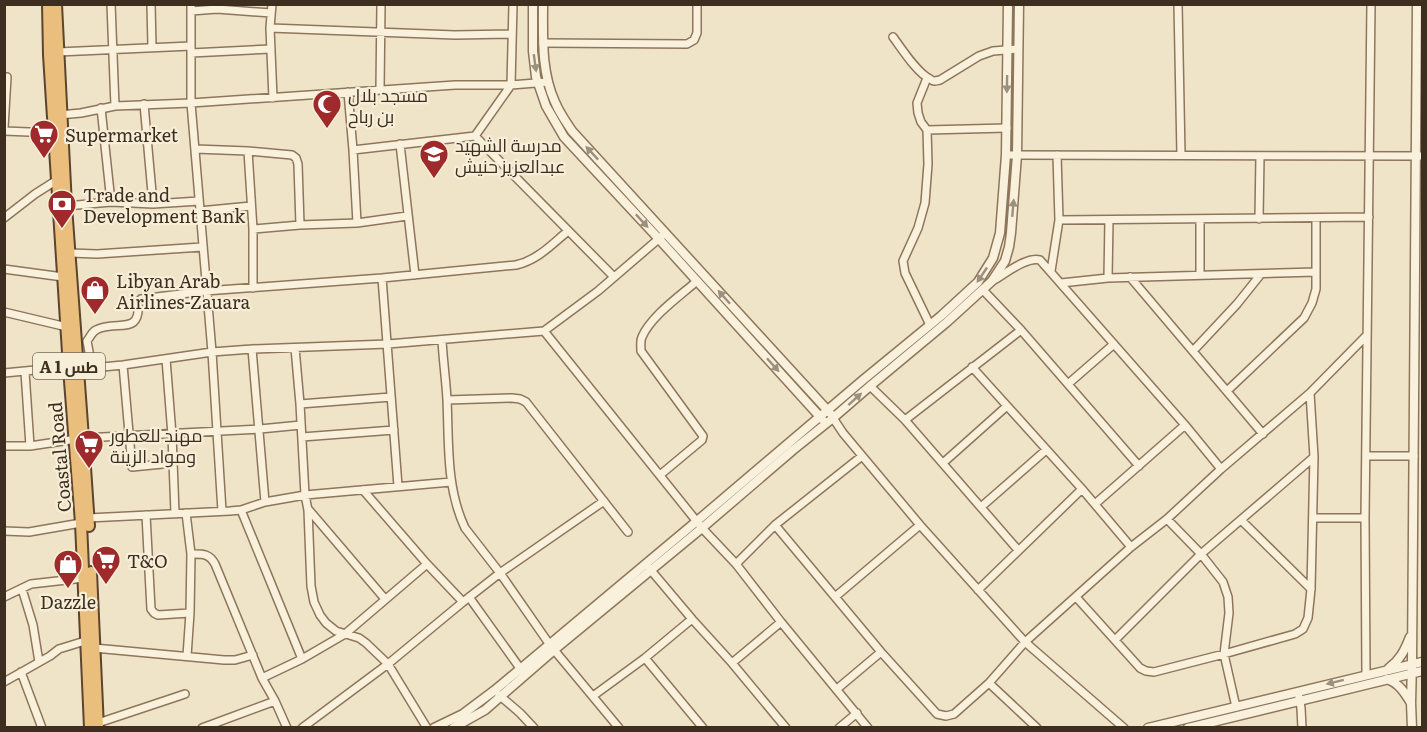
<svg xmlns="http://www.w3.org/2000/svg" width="1427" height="732" viewBox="0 0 1427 732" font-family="Literata,Cairo,serif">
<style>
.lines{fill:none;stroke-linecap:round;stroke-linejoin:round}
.minor-casing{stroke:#8d765c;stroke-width:10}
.tertiary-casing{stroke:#8d765c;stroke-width:11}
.trunk-casing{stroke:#5b4430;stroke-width:14}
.minor{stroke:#faf1dc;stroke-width:7}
.tertiary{stroke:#faf1dc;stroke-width:8}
.trunk{stroke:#eabe7c;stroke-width:10}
.oneway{fill:#9c907e}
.labels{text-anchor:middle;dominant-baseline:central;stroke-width:4.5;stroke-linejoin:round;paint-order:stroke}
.shield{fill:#f7eed8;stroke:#756857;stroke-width:1.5}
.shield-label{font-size:16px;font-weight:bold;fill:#3d2e20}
.poi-label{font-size:18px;fill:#3d2e20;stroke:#f7eed8;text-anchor:start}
.street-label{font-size:18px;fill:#3d2e20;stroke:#f7eed8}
</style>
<rect width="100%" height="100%" fill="#f0e4c8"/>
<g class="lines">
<!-- minor casing -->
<g class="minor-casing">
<path id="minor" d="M111 4 115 106
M151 4 152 47
M191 4V103L212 352 222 511
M272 4 270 28 273 98
M513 4 511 85 475 136 614 277
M1178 4 1181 155
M191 11 217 9 271 13
M270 28 455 35 512 34
M893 37C902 49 917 73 930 79 934 82 935 81 940 80L979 56 993 51 1018 49
M543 43 687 44 694 40 697 33V4
M58 52 191 46
M191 53 271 49
M927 78 917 103 918 113 921 122 927 130 928 164 925 203 918 228 903 261 905 273 930 325
M380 89 381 4
M348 92 353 150 357 223
M144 104 153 204
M101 108 111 202
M59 115 81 113 115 106 191 103 455 85H511L548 82
M4 128 7 77
M927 130 1007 128
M4 131 54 133
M400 144 415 275
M195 149 248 151
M353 150 475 136
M1006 155 1422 156
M66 206 111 202 153 204 199 201
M199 211 251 206
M4 218 35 194 57 180
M1259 219 1260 156
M1059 220 1369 217
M253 229 300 225 357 223 407 216
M70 253 97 254 202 247
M4 269 63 277
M1051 271 1059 220 1057 155
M1200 274V219
M1130 277 1263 434
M382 278 398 486
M1108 278 1109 220
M994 280C1006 273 1028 256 1040 260L1185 425 1221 469
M1061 283 1108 278 1316 272
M253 288V229L248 151 292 155 296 158 298 164 300 225
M983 290 1021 330 1139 466
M4 312 67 327
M544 331 702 528 736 564 781 622 868 728
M442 340C443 360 446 380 447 400 449 443 446 488 465 528L500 573 550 645 619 728
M295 348 300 404 305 495 308 510 311 586 314 602 320 615 326 623 336 631 359 638 366 643 388 664 427 728
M252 349 265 502
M1193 351 1237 304 1261 274
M166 359 172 435 175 513
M123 365 132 467 173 463
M972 367 1082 489 1131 547
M92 368 87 341C90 337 92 332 96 330 115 319 141 337 138 303L141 299 205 291 382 278 516 265C538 260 552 244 568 231
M25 372 30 446
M4 373 46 369 92 368 123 365 212 352 252 349 388 344 544 331 598 291 662 236
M1068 384 1114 344
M870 386 905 420 1018 550
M1227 391 1304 318 1312 303 1316 289V218
M1310 393 1367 335
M447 400 512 398 520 399 526 402 628 532
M300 404 391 397
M833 418 843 433 920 525 1025 642 1124 728
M905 420 1021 330
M302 437 394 430
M4 446H30L83 438 260 429 301 425
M1366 456H1414
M943 463 1007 406
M660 475 702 440 703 436 641 351C641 347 640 341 642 337 651 316 680 296 697 281
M363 490 427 564 463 602
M1095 504 1185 425
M981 507 1046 450
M241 510 302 659
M309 510 385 599
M186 513 191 554 190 613 187 656
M146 515 151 609 154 613 158 615 190 613
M88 518 230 511 241 510 265 502 305 495 451 482
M1313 518H1365
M1167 519 1201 554 1223 582 1228 597 1229 613 1224 654 1236 707
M1241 520 1311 589
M775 525 881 652 937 714 946 716 954 714 989 683 1025 642 1131 547 1167 519 1221 469 1310 393 1314 457 1201 554 1115 640
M4 531 29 532 81 523
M191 554C202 554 209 553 215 564L262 678 275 701 287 728
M736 564 775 525 862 456
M649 568 692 619 732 663 786 728
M22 589 33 625 39 662
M978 590 1082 489
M4 597 31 584 84 578
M469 597 522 671
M835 597 920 525
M1076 597 1140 668 1146 671 1154 672 1224 654 1295 634 1303 629 1308 618 1311 589 1314 457
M94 648 224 660H235L253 655
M645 658 703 728
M732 663 781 622
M21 672 42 728
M1366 675 1365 518 1371 4
M262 678 302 659 345 634 427 564
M4 682 50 656 59 649 85 641
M989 683 1037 728
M837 689 881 652
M499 695 520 713 534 728
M593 696 645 658 692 619
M1299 697 1301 708 1302 728
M98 723 185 694
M202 728 275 701
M302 728 388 664 463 602 500 573 604 501
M839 728 857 713"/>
</g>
<!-- tertiary casing -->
<g class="tertiary-casing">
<path id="tertiary" d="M533 4V51L536 77 546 106 564 137 659 239 822 419
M543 4C543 37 541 72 555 102 559 112 566 122 572 131L830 413
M1389 668C1400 660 1405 650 1410 637
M1387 679C1399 683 1405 693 1411 703
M434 728 463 714 495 690 697 521 863 380 941 316 978 282 993 258 1000 233 1006 155 1008 4
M453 728 485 710 554 650 702 528 793 450 833 418 870 386 947 322 992 281 1005 261 1009 247 1011 233 1017 155 1019 4
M1148 728 1422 662
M1188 728 1422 671
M1412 728 1411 703 1412 663 1417 4"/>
</g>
<!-- trunk casing -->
<g class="trunk-casing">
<path id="trunk" d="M48 4 49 55 57 180 69 368 81 523 90 728
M56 4 66 206 83 438 89 526
M91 572 98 728"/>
</g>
<!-- minor -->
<use href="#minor" class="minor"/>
<!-- tertiary -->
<use href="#tertiary" class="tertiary"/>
<!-- trunk -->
<use href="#trunk" class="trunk"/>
</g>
<!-- one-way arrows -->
<defs><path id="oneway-solid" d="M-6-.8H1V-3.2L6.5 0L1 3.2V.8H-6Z" transform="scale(1.5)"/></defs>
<g class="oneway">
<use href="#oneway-solid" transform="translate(535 63) rotate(82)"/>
<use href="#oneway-solid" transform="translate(1007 84) rotate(91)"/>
<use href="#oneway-solid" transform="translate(592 153) rotate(-133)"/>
<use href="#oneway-solid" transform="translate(1013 208) rotate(-85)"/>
<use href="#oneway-solid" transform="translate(642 221) rotate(47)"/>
<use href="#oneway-solid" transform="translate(982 275) rotate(124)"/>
<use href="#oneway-solid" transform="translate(724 297) rotate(-132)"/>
<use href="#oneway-solid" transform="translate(773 365) rotate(48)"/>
<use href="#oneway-solid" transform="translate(855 399) rotate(-42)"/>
<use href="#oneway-solid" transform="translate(1335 682) rotate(166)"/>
</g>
<!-- icons -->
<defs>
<g id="mosque-pin" transform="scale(1.5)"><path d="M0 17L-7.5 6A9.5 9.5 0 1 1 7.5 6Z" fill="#9e2a2b" stroke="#f7eed8"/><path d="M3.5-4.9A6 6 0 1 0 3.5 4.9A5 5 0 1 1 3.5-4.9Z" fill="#fff"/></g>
<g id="supermarket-pin" transform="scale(1.5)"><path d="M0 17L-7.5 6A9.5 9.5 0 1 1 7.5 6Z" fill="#9e2a2b" stroke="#f7eed8"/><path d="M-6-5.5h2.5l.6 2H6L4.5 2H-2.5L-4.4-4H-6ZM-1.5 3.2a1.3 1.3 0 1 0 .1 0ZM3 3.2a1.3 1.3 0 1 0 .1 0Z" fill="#fff"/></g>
<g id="school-pin" transform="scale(1.5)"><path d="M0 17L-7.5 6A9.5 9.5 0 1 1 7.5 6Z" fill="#9e2a2b" stroke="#f7eed8"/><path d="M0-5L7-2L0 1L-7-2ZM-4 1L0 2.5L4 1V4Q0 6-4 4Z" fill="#fff"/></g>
<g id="bank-pin" transform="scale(1.5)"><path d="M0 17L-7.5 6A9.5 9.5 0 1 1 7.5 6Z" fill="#9e2a2b" stroke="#f7eed8"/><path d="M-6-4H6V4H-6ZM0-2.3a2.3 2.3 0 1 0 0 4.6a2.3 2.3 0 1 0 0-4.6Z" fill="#fff"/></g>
<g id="shop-pin" transform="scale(1.5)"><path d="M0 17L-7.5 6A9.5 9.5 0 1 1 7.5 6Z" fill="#9e2a2b" stroke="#f7eed8"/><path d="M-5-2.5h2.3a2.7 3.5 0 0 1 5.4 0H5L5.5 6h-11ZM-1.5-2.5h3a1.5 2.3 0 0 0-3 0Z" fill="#fff"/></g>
</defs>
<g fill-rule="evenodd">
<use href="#mosque-pin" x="327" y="104"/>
<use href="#supermarket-pin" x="44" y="134"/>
<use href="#school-pin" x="434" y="154"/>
<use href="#bank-pin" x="62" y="204"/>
<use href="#shop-pin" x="95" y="290"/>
<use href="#supermarket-pin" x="89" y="444"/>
<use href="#supermarket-pin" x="106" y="560"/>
<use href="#shop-pin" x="68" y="564"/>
</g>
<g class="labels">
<!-- shield labels -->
<rect class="shield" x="33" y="353" width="72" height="26" rx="4.5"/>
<g class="shield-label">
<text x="69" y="366">A 1 طس</text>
</g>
<!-- poi labels -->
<g class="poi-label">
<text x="348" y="94">مسجد بلال<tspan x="348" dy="21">بن رباح</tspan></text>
<text x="65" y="134">Supermarket</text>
<text x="455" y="144">مدرسة الشهيد<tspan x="455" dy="21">عبدالعزيز حنيش</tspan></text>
<text x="83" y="194">Trade and<tspan x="83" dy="21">Development Bank</tspan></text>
<text x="116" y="280">Libyan Arab<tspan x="116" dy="21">Airlines-Zauara</tspan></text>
<text x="110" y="434">مهند للعطور<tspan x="110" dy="21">ومواد الزينة</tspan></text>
<text x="127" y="560">T&amp;O</text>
<text x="68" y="601" text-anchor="middle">Dazzle</text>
</g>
<!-- street labels -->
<g class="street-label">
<text transform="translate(59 457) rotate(-95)">Coastal Road</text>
</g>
</g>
<!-- border -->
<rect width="1427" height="732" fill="none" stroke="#3d2e20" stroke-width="12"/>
</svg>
